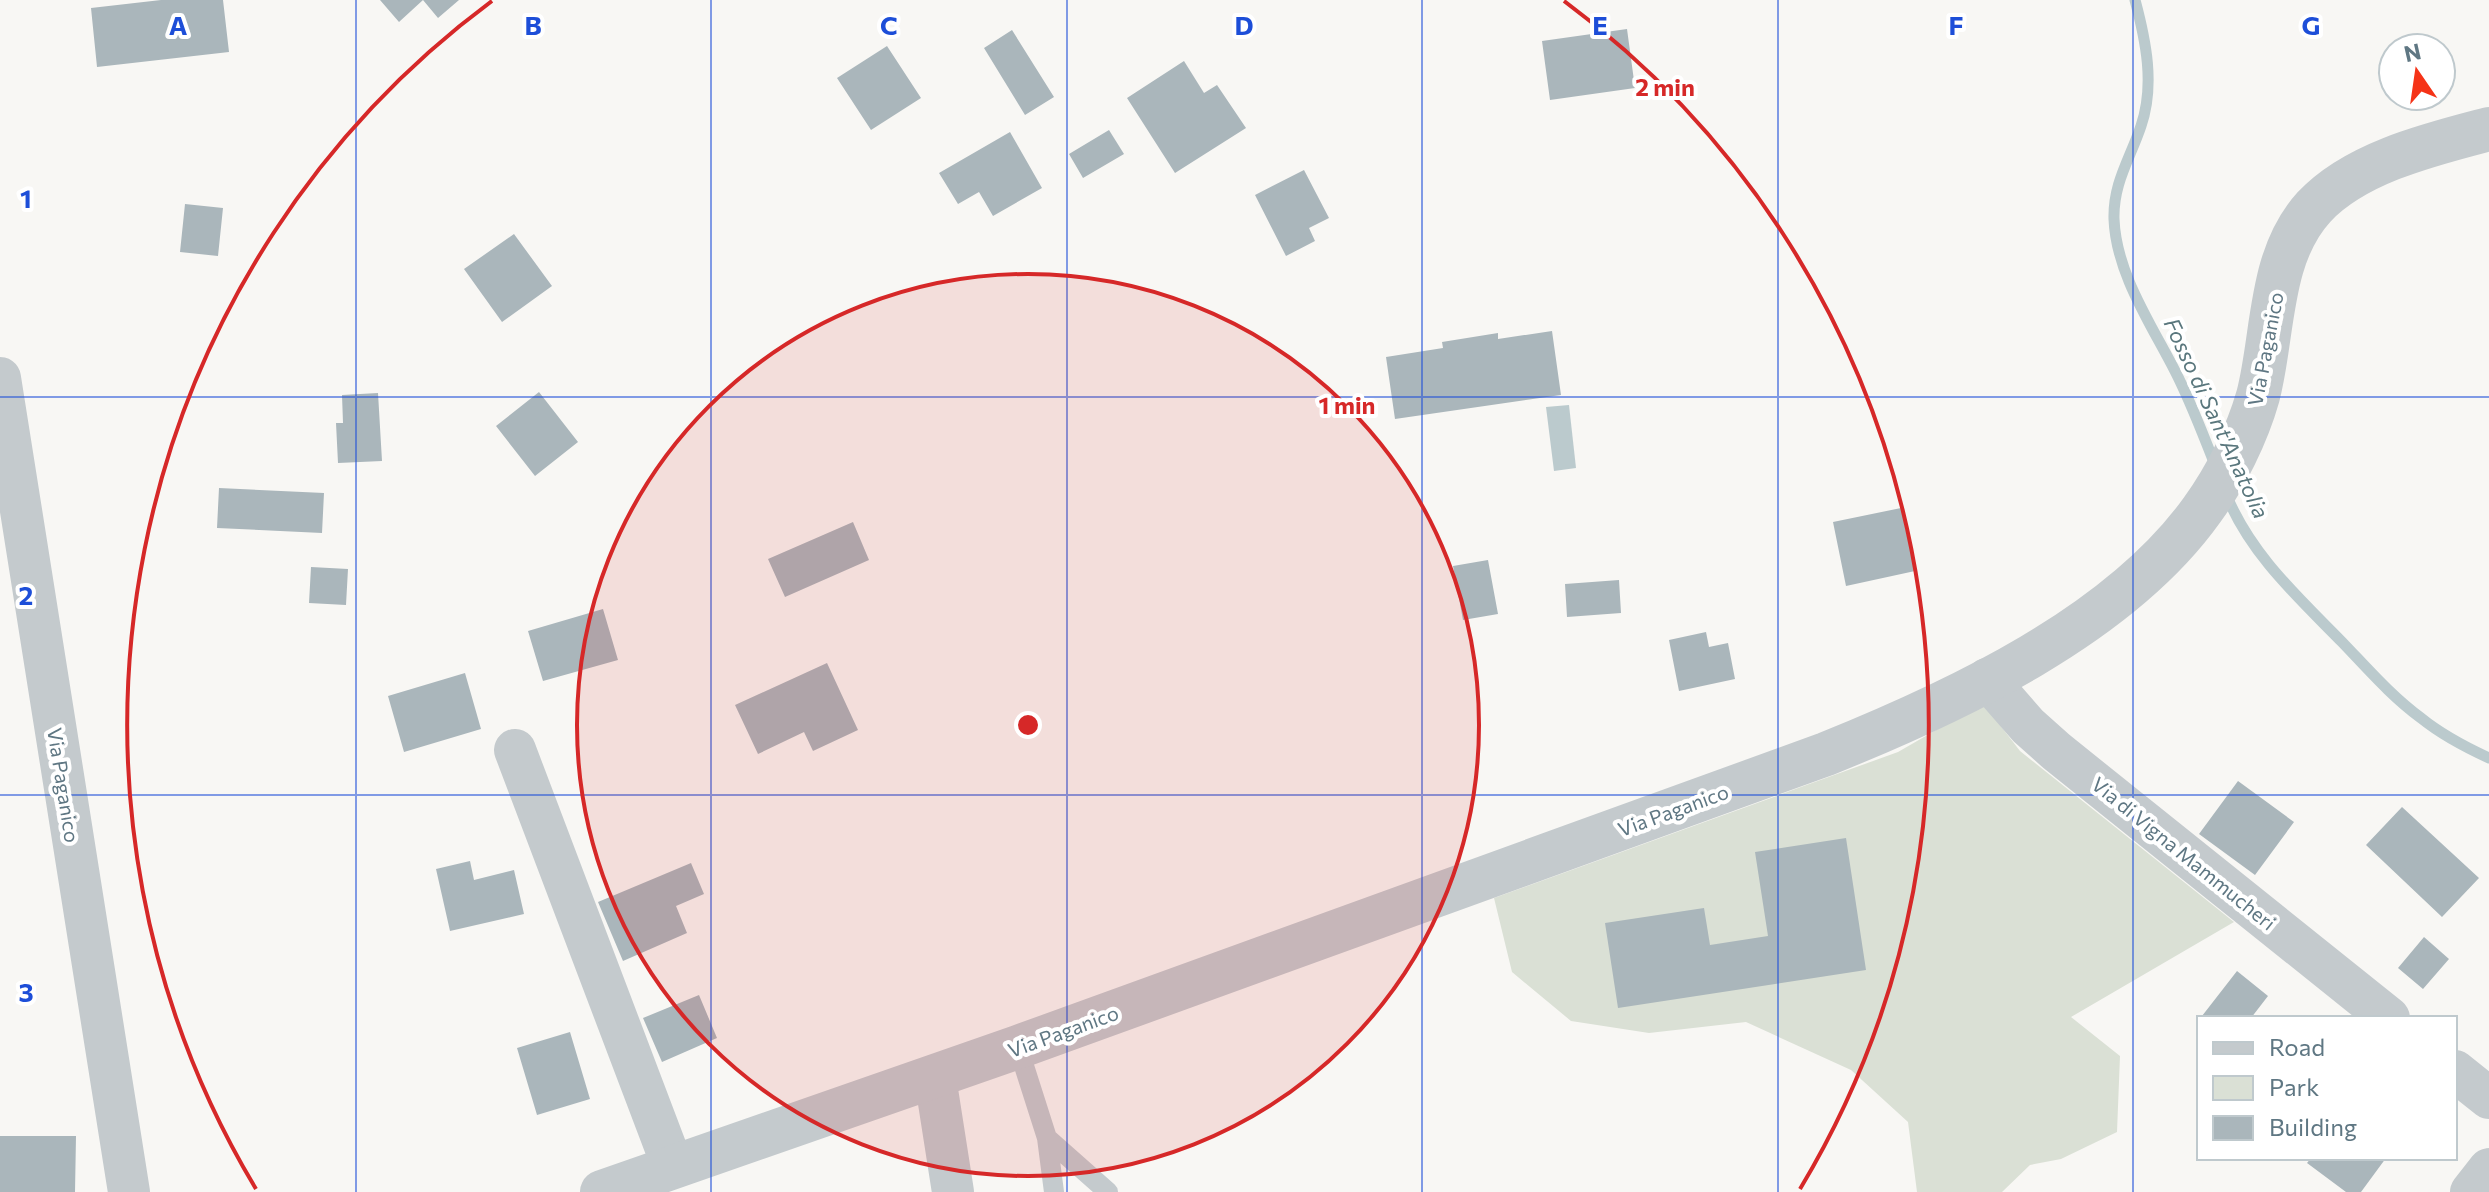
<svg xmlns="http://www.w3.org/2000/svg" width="2489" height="1192" viewBox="0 0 2489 1192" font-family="Commissioner,sans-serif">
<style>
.green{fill:#dae0d5}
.water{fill:#bbcacd}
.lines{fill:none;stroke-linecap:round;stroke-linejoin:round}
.stream{stroke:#bbcacd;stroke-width:11}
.building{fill:#aab6bb}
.service{stroke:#c4cacd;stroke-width:20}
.minor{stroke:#c4cacd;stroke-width:42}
.tertiary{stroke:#c4cacd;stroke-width:44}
.grid{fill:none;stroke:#1d4ed8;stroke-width:2;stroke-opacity:0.55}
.ring{fill:none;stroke:#d62828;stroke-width:4}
.labels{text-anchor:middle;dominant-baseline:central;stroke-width:8;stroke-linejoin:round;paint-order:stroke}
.street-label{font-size:20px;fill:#5f7783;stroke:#fff}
.water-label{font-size:22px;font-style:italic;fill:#5a777d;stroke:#fff}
.grid-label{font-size:26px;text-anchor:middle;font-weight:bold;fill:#1d4ed8;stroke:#fff;stroke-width:8;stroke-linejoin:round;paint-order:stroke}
.centre{fill:#d62828;stroke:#fff;stroke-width:4}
.ring-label{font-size:24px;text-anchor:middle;font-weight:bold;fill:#d62828;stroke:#fff;stroke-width:8;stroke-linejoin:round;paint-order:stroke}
</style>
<rect width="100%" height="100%" fill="#f8f7f4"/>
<!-- green -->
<path class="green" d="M1983 703 2020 751 2234 922 2071 1017 2120 1056 2117 1132 2061 1159 2030 1165 2002 1192H1917L1908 1122 1851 1070 1746 1022 1649 1033 1571 1021 1512 972 1494 898 1898 752Z"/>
<!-- water -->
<path class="water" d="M1569 405 1576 468 1554 471 1546 407Z"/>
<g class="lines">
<!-- stream -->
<path class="stream" d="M2135 0C2146 41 2155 85 2141 126 2130 159 2113 183 2114 219 2116 273 2151 324 2175 371 2191 402 2203 435 2216 467
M2226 494C2250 554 2298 597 2342 642 2367 668 2392 697 2421 718 2442 735 2465 747 2489 758"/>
</g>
<!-- building -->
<path class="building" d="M161 0H223L229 52 97 67 91 8Z
M380 0H459L438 18 423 0 399 22Z
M1627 29 1635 88 1550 100 1542 41Z
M1012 30 1054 97 1025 115 984 48Z
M887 46 921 98 871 130 837 78Z
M1184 61 1204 93 1217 85 1246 128 1175 173 1127 98Z
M1109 130 1124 154 1083 178 1069 154Z
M1010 132 1042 188 993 216 979 192 958 204 939 173Z
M1304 170 1329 218 1309 228 1315 241 1286 256 1255 195Z
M185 204 223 208 218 256 180 252Z
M514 234 552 286 502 322 464 269Z
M1552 331 1561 395 1395 419 1386 357 1443 348 1442 342 1498 333V339Z
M539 392 578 442 535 476 496 426Z
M378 393 382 461 338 463 336 423H343L342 395Z
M219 488 324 493 322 533 217 528Z
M1901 508 1915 571 1846 586 1833 522Z
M853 522 869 560 785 597 768 559Z
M1488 560 1498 614 1463 620 1453 566Z
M311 567 348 569 346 605 309 603Z
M1619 580 1621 613 1567 617 1565 584Z
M603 609 618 660 543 681 528 631Z
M1706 632 1709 647 1728 643 1735 679 1679 691 1669 640Z
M827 663 858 730 813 751 804 732 758 754 735 705Z
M465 673 481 729 404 752 388 696Z
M2238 781 2294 822 2255 875 2199 834Z
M2402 807 2479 878 2442 917 2366 845Z
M1846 838 1866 970 1618 1008 1605 923 1704 908 1710 945 1768 936 1755 852Z
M470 861 474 880 514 870 524 914 450 931 436 869Z
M691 863 704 894 676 906 687 933 623 961 598 902Z
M2424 937 2449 959 2423 989 2398 968Z
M2237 971 2268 996 2251 1018H2204L2202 1016Z
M699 995 717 1038 662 1062 643 1018Z
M570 1032 590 1099 537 1115 517 1048Z
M0 1136H76L75 1192H0Z
M2311 1158H2386L2361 1192H2346L2307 1163Z"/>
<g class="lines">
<!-- service -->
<path class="service" d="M1018 1047 1047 1138 1108 1192
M1047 1138 1054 1192"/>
<!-- minor -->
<path class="minor" d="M0 378 129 1192
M1987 679 2028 726 2056 751 2389 1018
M515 750 673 1167
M2455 1071 2489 1098
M935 1077 953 1192
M2471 1192 2489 1169"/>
<!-- tertiary -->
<path class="tertiary" d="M602 1192 1018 1047 1826 754C1955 702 2119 626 2202 510 2226 477 2247 435 2258 396 2274 335 2268 257 2314 207 2356 162 2432 144 2489 129"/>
</g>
<!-- grid -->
<path class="grid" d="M356 0V1192M711 0V1192M1067 0V1192M1422 0V1192M1778 0V1192M2133 0V1192M0 397H2489M0 795H2489"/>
<!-- distance rings -->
<circle cx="1028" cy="725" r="451" fill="#d62828" fill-opacity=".12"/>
<g class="ring">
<circle cx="1028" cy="725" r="451"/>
<path d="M256 1189A901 901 0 0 1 492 1M1564 1A901 901 0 0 1 1800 1189"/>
</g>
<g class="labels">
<!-- street labels -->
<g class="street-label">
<text transform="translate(2265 349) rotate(-79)">Via Paganico</text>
<text transform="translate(64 785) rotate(81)">Via Paganico</text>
<text transform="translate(1673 810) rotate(-20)">Via Paganico</text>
<text transform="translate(2184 853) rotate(39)">Via di Vigna Mammucheri</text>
<text transform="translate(1063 1031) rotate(-20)">Via Paganico</text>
</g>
<!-- water labels -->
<g class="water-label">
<text transform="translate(2217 418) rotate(65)">Fosso di Sant'Anatolia</text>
</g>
</g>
<g class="grid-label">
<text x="178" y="35">A</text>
<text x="533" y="35">B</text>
<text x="889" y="35">C</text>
<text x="1244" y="35">D</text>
<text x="1600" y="35">E</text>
<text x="1956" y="35">F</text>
<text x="2311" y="35">G</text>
<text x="26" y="208">1</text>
<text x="26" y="605">2</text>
<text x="26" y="1002">3</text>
</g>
<circle cx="1028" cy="725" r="12" class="centre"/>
<g class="ring-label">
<text x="1665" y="96">2 min</text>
<text x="1347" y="414">1 min</text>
</g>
<!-- legend -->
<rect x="2197" y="1016" width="260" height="144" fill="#ffffff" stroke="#bfc9cd" stroke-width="2"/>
<rect x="2213" y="1042" width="40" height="12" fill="#c4cacd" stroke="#bfc9cd" stroke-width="2"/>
<text x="2269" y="1056" font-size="24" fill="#5f7783">Road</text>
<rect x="2213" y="1076" width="40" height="24" fill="#dae0d5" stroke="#bfc9cd" stroke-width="2"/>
<text x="2269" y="1096" font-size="24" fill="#5f7783">Park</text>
<rect x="2213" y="1116" width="40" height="24" fill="#aab6bb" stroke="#bfc9cd" stroke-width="2"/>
<text x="2269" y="1136" font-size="24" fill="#5f7783">Building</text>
<!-- north arrow -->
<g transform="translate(2417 72) rotate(347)"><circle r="38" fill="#ffffff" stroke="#bfc9cd" stroke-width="2"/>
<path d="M0-6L14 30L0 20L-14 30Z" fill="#f53317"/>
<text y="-12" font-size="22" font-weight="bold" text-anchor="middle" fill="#5f7783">N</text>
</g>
</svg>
